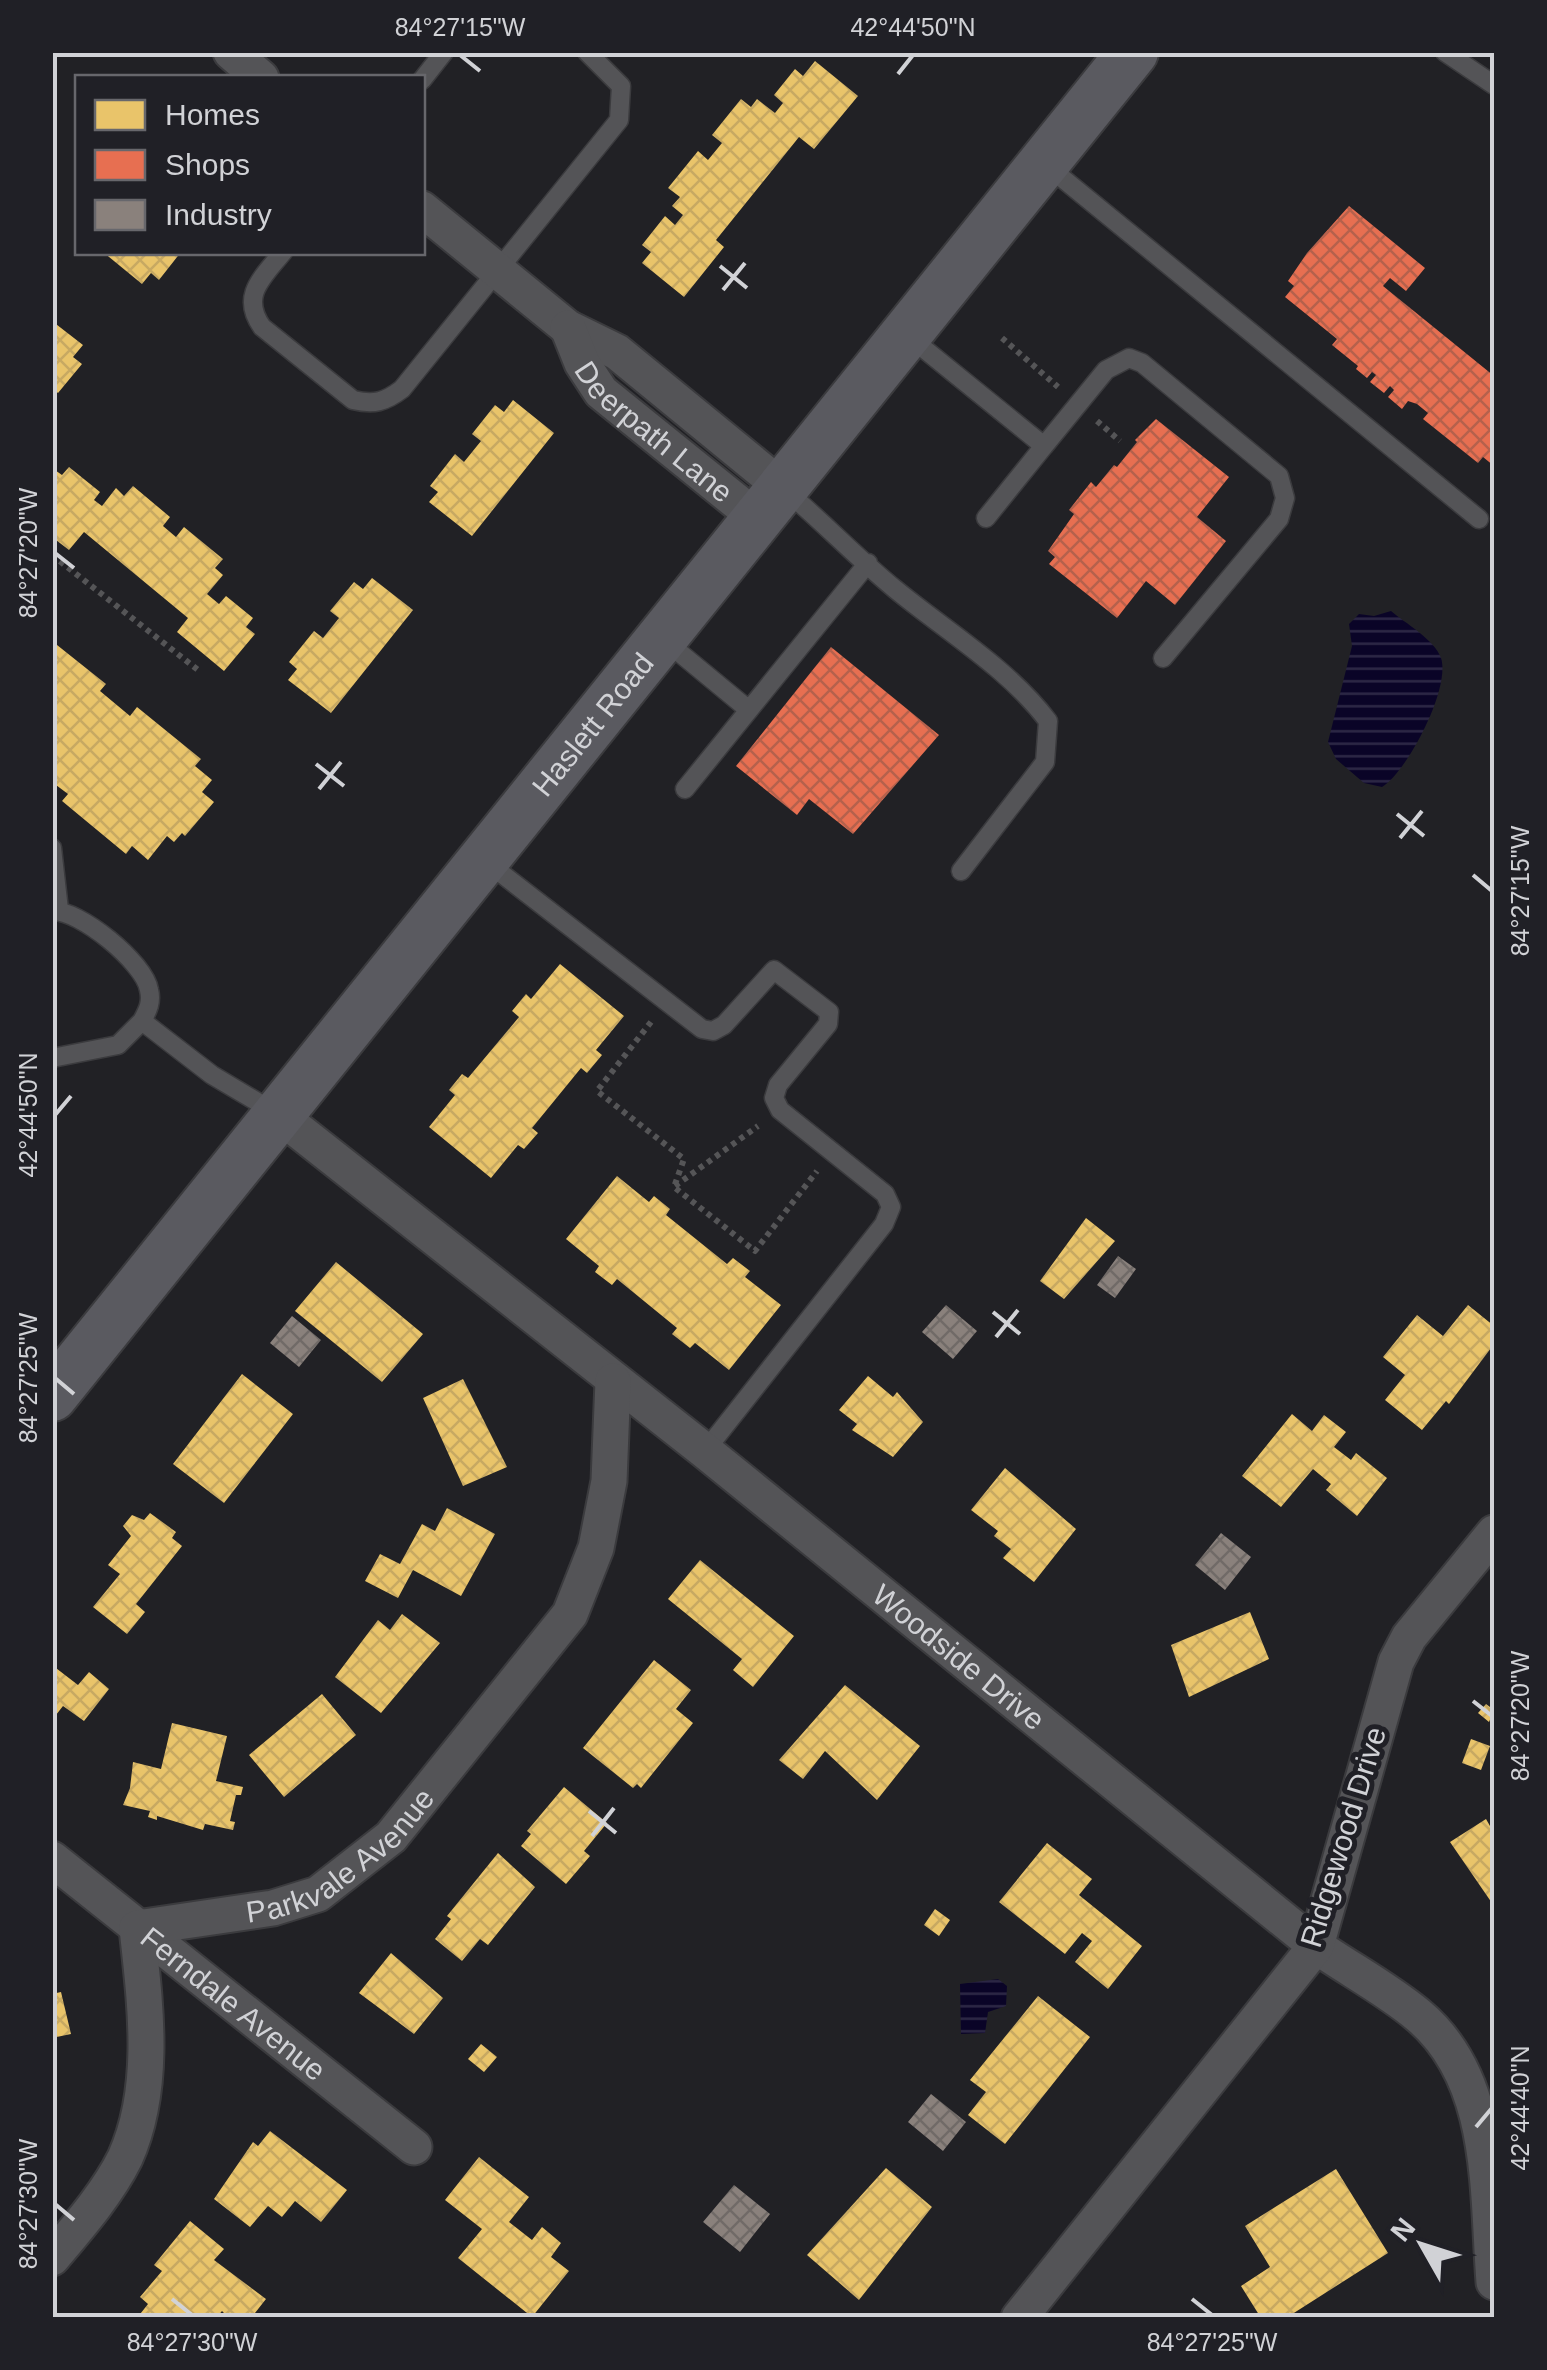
<svg xmlns="http://www.w3.org/2000/svg" width="1547" height="2370" viewBox="0 0 1547 2370" font-family="Arial,sans-serif">
<style>
.water{fill:url(#water-rules)}
.homes{fill:url(#homes-cross-hatch)}
.shops{fill:url(#shops-cross-hatch)}
.industry{fill:url(#industry-cross-hatch)}
.lines{fill:none;stroke-linecap:round;stroke-linejoin:round}
.service-casing{stroke:#3b3b3e;stroke-width:21}
.minor-casing{stroke:#3b3b3e;stroke-width:39}
.secondary-casing{stroke:#3b3b3e;stroke-width:54}
.path{stroke:#555557;stroke-width:6;stroke-dasharray:5 5;stroke-linecap:butt}
.service{stroke:#545457;stroke-width:18}
.minor{stroke:#545457;stroke-width:35}
.secondary{stroke:#5a5a60;stroke-width:50}
.ticks{fill:none;stroke:#d1d2d6;stroke-width:4}
.labels{text-anchor:middle;dominant-baseline:central;stroke-width:10;stroke-linejoin:round;paint-order:stroke}
.street-label{font-size:30px;fill:#d1d2d6;stroke:#202026}
.neatline{fill:none;stroke:#d1d2d6;stroke-width:4}
.ticks-label{font-size:25px;text-anchor:middle;fill:#d1d2d6}
</style>
<defs>
<pattern id="water-rules" width="6" height="5" patternUnits="userSpaceOnUse" patternTransform="scale(2.5)"><rect width="6" height="5" fill="#0a0427"/><path d="M0 2.5h6" fill="none" stroke="#2d2846"/></pattern>
<pattern id="homes-cross-hatch" width="8" height="8" patternUnits="userSpaceOnUse" patternTransform="scale(2.5)"><rect width="8" height="8" fill="#e9c46a"/><path d="M0 0l8 8M0 8l8-8" fill="none" stroke="#c7a962"/></pattern>
<pattern id="shops-cross-hatch" width="8" height="8" patternUnits="userSpaceOnUse" patternTransform="scale(2.5)"><rect width="8" height="8" fill="#e76f51"/><path d="M0 0l8 8M0 8l8-8" fill="none" stroke="#b5614c"/></pattern>
<pattern id="industry-cross-hatch" width="8" height="8" patternUnits="userSpaceOnUse" patternTransform="scale(2.5)"><rect width="8" height="8" fill="#8a817c"/><path d="M0 0l8 8M0 8l8-8" fill="none" stroke="#706a67"/></pattern>
</defs>
<rect width="100%" height="100%" fill="#212125"/>
<!-- water -->
<path class="water" d="M1391 611C1405 623 1435 640 1441 658 1451 688 1407 772 1382 787L1364 783 1336 759 1328 742 1352 646 1349 624 1359 614 1374 616Z
M998 1979 1007 1986 1006 2006 988 2012 985 2033 961 2034 960 1984Z"/>
<!-- homes -->
<path class="homes" d="M815 61 858 96 814 149 799 137 716 240 724 247 684 297 642 263 651 252 642 245 665 216 675 225 683 215 672 206 680 197 668 188 698 151 708 160 722 143 712 135 741 99 751 107 757 99 775 113 783 103 774 95 795 69 803 76Z
M103 252H181L159 280 151 273 142 284Z
M52 321 83 345 73 357 82 364 58 393 52 388Z
M513 400 554 433 472 536 429 502 438 492 430 486 455 454 464 462 481 441 472 434 495 405 504 412Z
M69 467 100 492 94 500 102 506 116 488 124 496 133 486 170 517 163 526 176 537 184 527 223 559 215 568 223 575 207 594 219 604 226 596 253 618 246 627 255 634 224 671 177 632 188 618 84 532 69 550 52 537V468L62 475Z
M372 578 413 610 331 713 288 680 297 669 289 662 314 631 323 638 339 618 330 611 354 582 363 589Z
M52 641 106 684 100 691 130 716 137 707 201 759 195 766 212 780 202 792 214 802 185 836 182 833 174 842 167 836 148 860 132 846 126 854 62 801 68 794 52 782Z
M560 964 624 1016 596 1050 602 1055 587 1073 581 1068 532 1128 538 1133 524 1149 518 1145 491 1178 429 1127 455 1095 449 1090 462 1074 468 1078 519 1017 512 1011 526 994 531 999Z
M617 1176 649 1202 654 1196 670 1209 666 1215 727 1264 733 1258 750 1271 745 1277 781 1305 729 1370 695 1343 690 1348 672 1334 677 1328 617 1279 612 1285 595 1272 599 1266 566 1239Z
M1086 1218 1115 1241 1064 1299 1040 1281Z
M336 1262 423 1334 382 1382 295 1311Z
M1468 1305 1494 1326V1344L1449 1404 1446 1401 1422 1430 1385 1400 1405 1375 1383 1357 1417 1315 1443 1336Z
M242 1374 293 1414 224 1503 173 1464Z
M868 1376 893 1397 897 1392 923 1422 893 1457 852 1430 857 1424 839 1410Z
M463 1379 507 1467 463 1486 423 1398Z
M1292 1414 1312 1431 1324 1415 1346 1432 1334 1447 1351 1460 1356 1453 1387 1478 1357 1516 1326 1490 1331 1484 1313 1469 1281 1507 1242 1476Z
M1005 1468 1076 1529 1034 1582 1003 1558 1011 1549 994 1536 998 1531 971 1510Z
M447 1508 495 1534 461 1596 413 1570 398 1598 365 1581 380 1554 400 1564 422 1524 435 1531Z
M150 1513 176 1532 172 1538 182 1546 136 1604 145 1612 127 1634 93 1607 120 1574 108 1565 131 1536 123 1526 132 1515 144 1520Z
M700 1560 794 1636 753 1687 733 1670 742 1659 668 1599Z
M1250 1612 1269 1659 1189 1697 1171 1645Z
M402 1614 440 1643 381 1713 335 1677 378 1620 390 1630Z
M654 1660 691 1690 676 1709 693 1723 641 1788 637 1784 633 1788 583 1748Z
M52 1665 78 1685 89 1672 109 1689 84 1721 63 1706 52 1720Z
M845 1685 920 1746 877 1800 825 1751 803 1779 779 1760Z
M322 1694 356 1735 284 1797 249 1755Z
M1486 1704 1494 1710 1489 1722 1478 1713Z
M172 1723 227 1736 216 1781 243 1787 241 1795H236L230 1821 235 1822 233 1830 205 1824 203 1830 157 1816V1820L148 1817 150 1811 123 1805 130 1788 133 1762 161 1769Z
M1471 1739 1490 1746 1481 1770 1462 1763Z
M564 1787 607 1823 584 1851 590 1856 566 1884 521 1846 531 1834 527 1831Z
M1486 1819 1494 1833V1906L1450 1842Z
M1047 1843 1092 1879 1079 1895 1142 1946 1108 1989 1075 1962 1092 1941 1082 1933 1065 1954 999 1902Z
M498 1853 535 1887 488 1945 480 1939 462 1961 435 1939 451 1919 447 1916Z
M935 1909 950 1920 939 1936 924 1925Z
M391 1953 443 1998 414 2034 359 1993Z
M61 1992 71 2034 52 2038V1994Z
M1038 1996 1090 2037 1005 2144 968 2115 986 2092 970 2080Z
M481 2044 497 2057 484 2072 468 2059Z
M270 2131 347 2190 321 2222 295 2201 282 2217 268 2206 250 2227 214 2199 253 2142 258 2146Z
M479 2157 529 2197 509 2222 532 2240 542 2227 561 2243 551 2257 569 2271 532 2317 458 2258 482 2229 445 2200Z
M886 2168 932 2207 859 2300 807 2255Z
M1336 2169 1388 2253 1286 2318H1261L1241 2286 1270 2267 1245 2226Z
M190 2221 224 2249 214 2260 266 2299 251 2318H229L222 2311 216 2318H137L148 2304 140 2297 162 2271 154 2265Z"/>
<!-- shops -->
<path class="shops" d="M1349 206 1425 268 1406 291 1390 278 1383 286 1494 376V466L1483 457 1478 463 1423 419 1428 413 1417 404 1408 401 1402 409 1388 397 1394 390 1390 386 1384 393 1370 382 1376 375 1372 372 1367 378 1356 369 1358 366 1332 345 1337 339 1285 297 1294 286 1288 281 1307 253Z
M1156 419 1229 477 1197 517 1226 541 1175 605 1146 581 1117 618 1049 564 1055 557 1048 551 1074 514 1069 510 1091 482 1096 487 1114 465 1117 467 1137 442 1135 440Z
M831 647 939 735 853 834 809 799 797 815 736 766Z"/>
<!-- industry -->
<path class="industry" d="M1118 1256 1136 1269 1115 1298 1097 1285Z
M946 1305 977 1331 953 1359 922 1332Z
M292 1316 321 1340 299 1367 270 1343Z
M1221 1533 1251 1557 1225 1590 1195 1565Z
M931 2094 966 2122 943 2151 908 2122Z
M734 2185 770 2214 740 2252 703 2222Z"/>
<g class="lines">
<!-- service casing -->
<g class="service-casing">
<path id="service" d="M1445 52 1494 85
M422 80 444 52
M1045 164 1479 519
M283 252C262 278 240 296 262 327L353 400C374 405 385 402 402 389L619 120 621 86 587 52
M907 335 1044 446 1106 370 1129 358 1142 363 1279 476 1285 498 1279 519 1163 658
M785 490C823 522 857 558 895 589 946 631 1008 668 1048 721L1045 762 961 871
M986 518 1044 446
M663 639 749 710
M685 789 868 563
M52 848 59 910
M484 860 702 1029 713 1031 724 1025 774 970 829 1012 828 1024 778 1085 774 1098 780 1110 885 1194 891 1207 884 1224 705 1451
M52 911C79 909 145 963 149 990 152 1002 148 1010 142 1021
M52 1058 118 1045 142 1021 212 1075 276 1113"/>
</g>
<!-- minor casing -->
<g class="minor-casing">
<g id="minor">
<path d="M231 52 261 78"/>
<path d="M422 209 568 328 617 352 783 488"/>
<path id="s1" d="M568 328 582 363 601 392 758 519"/>
<path id="s2" d="M280 1116 705 1451 1316 1946C1349 1969 1387 1989 1418 2015 1495 2079 1487 2192 1494 2282"/>
<path id="s3" d="M52 1859 414 2147"/>
<path id="s4" d="M52 2258C78 2227 107 2194 125 2158 157 2087 145 2002 137 1928L273 1908 318 1894 391 1837 570 1614 596 1548 609 1481 613 1381"/>
<path d="M1019 2318 1316 1946 1396 1662 1409 1637 1494 1533"/>
</g>
</g>
<!-- secondary casing -->
<g class="secondary-casing">
<g id="secondary">
<path id="s5" d="M52 1396 1133 52"/>
</g>
</g>
<!-- path -->
<path class="path" d="M1002 338 1058 387
M1097 421 1120 441
M52 555 198 670
M651 1022 597 1091 684 1159 674 1187 755 1251 817 1171
M675 1186 758 1126"/>
<!-- service -->
<use href="#service" class="service"/>
<!-- minor -->
<use href="#minor" class="minor"/>
<!-- secondary -->
<use href="#secondary" class="secondary"/>
</g>
<!-- ticks -->
<path class="ticks" d="M460 55 480 71M898 74 913 55M720 266 747 288M723 290 745 263M55 553 74 568M316 764 344 786M319 789 341 762M1397 814 1424 836M1400 838 1422 811M1473 875 1492 891M55 1115 71 1096M993 1312 1020 1334M996 1337 1018 1310M55 1378 74 1394M1473 1701 1492 1716M589 1811 616 1833M592 1836 614 1808M1476 2127 1492 2108M55 2204 74 2220M172 2299 192 2315M1192 2299 1212 2315"/>
<g class="labels">
<!-- street labels -->
<g class="street-label">
<text stroke="none"><textPath href="#s1" startOffset="138">Deerpath Lane</textPath></text>
<text stroke="none"><textPath href="#s5" startOffset="862">Haslett Road</textPath></text>
<text stroke="none"><textPath href="#s2" startOffset="868">Woodside Drive</textPath></text>
<text transform="translate(1343 1837) rotate(-73)">Ridgewood Drive</text>
<text stroke="none"><textPath href="#s4" startOffset="580">Parkvale Avenue</textPath></text>
<text stroke="none"><textPath href="#s3" startOffset="232">Ferndale Avenue</textPath></text>
</g>
</g>
<!-- border -->
<rect width="1547" height="2370" fill="none" stroke="#202026" stroke-width="110"/>
<!-- legend -->
<rect x="75" y="75" width="350" height="180" fill="#202026" stroke="#67676c" stroke-width="2.5"/>
<rect x="95" y="100" width="50" height="30" fill="#e9c46a" stroke="#67676c" stroke-width="2.5"/>
<text x="165" y="125" font-size="30" fill="#d1d2d6">Homes</text>
<rect x="95" y="150" width="50" height="30" fill="#e76f51" stroke="#67676c" stroke-width="2.5"/>
<text x="165" y="175" font-size="30" fill="#d1d2d6">Shops</text>
<rect x="95" y="200" width="50" height="30" fill="#8a817c" stroke="#67676c" stroke-width="2.5"/>
<text x="165" y="225" font-size="30" fill="#d1d2d6">Industry</text>
<!-- north arrow -->
<g transform="translate(1422 2245) rotate(309)" stroke="#202026" stroke-width="8" paint-order="stroke">
<path d="M0-8L18 38L0 25L-18 38Z" fill="#d1d2d6"/>
<text y="-15" font-size="28" font-weight="bold" text-anchor="middle" fill="#d1d2d6">N</text>
</g>
<rect x="55" y="55" width="1437" height="2260" class="neatline"/>
<g class="ticks-label">
<text x="460" y="36">84°27'15"W</text>
<text x="913" y="36">42°44'50"N</text>
<text transform="translate(28 553) rotate(-90)" y="9">84°27'20"W</text>
<text transform="translate(1520 891) rotate(-90)" y="9">84°27'15"W</text>
<text transform="translate(28 1115) rotate(-90)" y="9">42°44'50"N</text>
<text transform="translate(28 1378) rotate(-90)" y="9">84°27'25"W</text>
<text transform="translate(1520 1716) rotate(-90)" y="9">84°27'20"W</text>
<text transform="translate(1520 2108) rotate(-90)" y="9">42°44'40"N</text>
<text transform="translate(28 2204) rotate(-90)" y="9">84°27'30"W</text>
<text x="192" y="2351">84°27'30"W</text>
<text x="1212" y="2351">84°27'25"W</text>
</g>
</svg>
